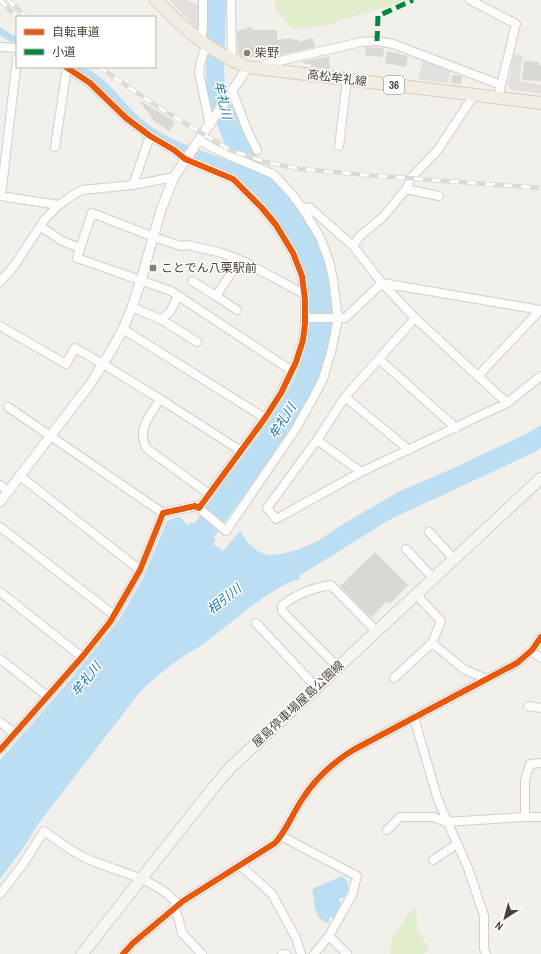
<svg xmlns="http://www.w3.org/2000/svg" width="541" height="954" viewBox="0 0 541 954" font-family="'Archivo Narrow','Noto Sans JP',sans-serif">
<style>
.green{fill:#e2eecb}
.parking{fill:#e2dfdc}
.water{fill:#bbdef2}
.building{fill:#dbd7d3}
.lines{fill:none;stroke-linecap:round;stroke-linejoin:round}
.minor-casing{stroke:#d1cec9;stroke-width:10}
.tertiary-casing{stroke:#d1cec9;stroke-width:11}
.secondary-casing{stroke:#d3cdc3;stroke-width:13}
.primary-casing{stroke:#d6ccb8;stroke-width:14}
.minor{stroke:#fdfdfc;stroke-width:8}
.tertiary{stroke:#fdfdfc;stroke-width:9}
.secondary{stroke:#f7f5f0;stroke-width:11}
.primary{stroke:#f2ede4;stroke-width:12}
.rail-casing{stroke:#dadad9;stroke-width:4.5}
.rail{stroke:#fff;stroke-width:3;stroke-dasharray:9;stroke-linecap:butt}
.quiet{stroke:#00873e;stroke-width:5;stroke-dasharray:10 5;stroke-linecap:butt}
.cycleway-casing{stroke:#fff;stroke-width:8}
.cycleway{stroke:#e8590c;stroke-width:6}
.poi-dot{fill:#857f76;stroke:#fff;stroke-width:1.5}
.labels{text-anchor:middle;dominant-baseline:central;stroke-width:3;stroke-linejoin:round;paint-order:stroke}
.shield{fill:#fff;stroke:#807b73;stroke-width:1}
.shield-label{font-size:11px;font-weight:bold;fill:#4a4237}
.poi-label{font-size:12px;fill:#4a4237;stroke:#fff;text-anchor:start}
.street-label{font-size:12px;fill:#4a4237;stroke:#fff}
.water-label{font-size:13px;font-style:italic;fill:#267aad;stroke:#fff}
</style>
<rect width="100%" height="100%" fill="#f3f0ec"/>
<!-- green -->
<path class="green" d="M274 0H407L327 25 293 29 276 10Z
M416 907 417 931 429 947 424 954H390L392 939 406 917Z"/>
<!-- parking -->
<path class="parking" d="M169 0H186L200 5 199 31Z
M514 54 523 55 519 81 541 85V94L512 90 508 85Z
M423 60 451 71 447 83 418 79Z"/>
<!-- water -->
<path class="water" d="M207 0H226L224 71 225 84 237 116 255 153 272 177 298 206 313 231 323 255 330 281 333 300V315L332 332 323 370 307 405 284 440 214 537 216 539 213 544 223 551 240 531 249 544 259 552 269 555 281 554 297 550 318 541 335 529 398 492 456 467 526 434 541 425V448L533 453 391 519 299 576 300 580C278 580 224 630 203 644 197 649 189 652 182 657 167 668 153 679 140 692L38 824 24 847 0 879V760L72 678 119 620 143 578 167 521 179 516 188 525 191 522 194 524C211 500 228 477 246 453 274 415 304 377 309 328 312 308 307 288 302 269 292 235 266 200 238 179 227 170 212 167 200 161 182 153 159 138 143 127 118 109 99 85 75 67 100 67 121 101 138 116 164 140 199 149 231 162L209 102 206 90Z
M0 27 12 35 17 36V43L9 41 0 35Z
M342 876 348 882V890L344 898H340L339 900 341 903 339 911 334 918 330 917 329 921 330 924C312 919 316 904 312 889Z"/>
<!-- building -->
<path class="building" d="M252 27 253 30H277V40L292 38V40L299 39V42L313 38 315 47 271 57H243L238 54 237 31Z
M366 47 384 48 383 57 365 55Z
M387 51 408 56 406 67 385 63Z
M329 57 330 69 311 67V64H304L303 61Z
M524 61 539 62 538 65H541V81L522 80Z
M452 75 462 76 461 84 451 83Z
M139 100 175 122 169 131 154 121Z
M375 552 408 585 390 604 387 601 371 618 340 586Z"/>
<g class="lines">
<!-- minor casing -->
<g class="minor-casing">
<path id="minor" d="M231 0 232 61
M470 0 516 24 501 85
M201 42 203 26V0
M206 46 201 61 199 73 210 125
M0 47 17 48
M262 68 266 64 361 42 377 41 393 44 501 85 498 98
M232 91 248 132 257 150
M199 140 213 148 228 155 273 174 291 193 303 209 320 237 329 261 333 279 338 319 331 352 323 379 312 400 295 430 226 531 199 508
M339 146 347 79
M55 147 67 67
M133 185 150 136
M406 189 411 178 437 151 474 95
M0 196 59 205
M1 196 17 59
M303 209 309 207 353 246 382 283 415 318 345 397 317 440 267 508 276 519 361 472 507 403 541 376
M40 226 62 241 80 248
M353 246 359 237 384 216 406 189 439 196
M192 281 216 296
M0 282 14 266 45 219 59 205 73 195 82 190 133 185 174 177
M132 307 162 320 197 342
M237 310 216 296 240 260
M305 318H345L382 283 541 310
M415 318 507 403
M162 320 171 310 177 298 181 297
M0 326 66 364 75 348 103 364 160 399C150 416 137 428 146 448L209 494
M123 329 265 418
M379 359 456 428
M292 371 171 291 77 258 92 213 154 237 181 246 188 245 222 253 245 262 304 294
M478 376 540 310
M345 397 409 450
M160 399 241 451
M8 407 163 513
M317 440 361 472
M20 476 140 570
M0 485 8 491
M0 527 114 615
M429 532 454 559
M406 549 433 578
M0 592 82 657
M416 594 441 621 432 643 465 670 487 679
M256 623 316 687
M531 651 541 658
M0 659 47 696
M338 667 282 611V606C295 594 313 588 331 585L376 631
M394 678 432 643
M528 706 541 708
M414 718 438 800 468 868 484 916V948L486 954
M0 722 14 733
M0 750 82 657 110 622 140 570 163 513 195 506 199 508 265 418 281 393 296 362 303 340 305 323V300L302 276 293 253 276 225 262 208 233 179 185 159 174 150 150 136 126 118 90 83 66 67
M525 817V780L530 764 541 763
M387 830 400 817H433L446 822 525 817H541
M281 836 357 876 352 895 329 936 347 954
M433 860 457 844
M240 865 272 894 296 938 301 954
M0 894 23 864 44 831C58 841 72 852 88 859 116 872 158 878 178 905
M173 908 178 917 182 933 202 954
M123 954 133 943 183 901 275 843C286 831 292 815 301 801 314 780 332 763 353 750L517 663 532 650 541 637
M282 954H286
M314 954 329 936"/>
</g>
<!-- tertiary casing -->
<g class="tertiary-casing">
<path id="tertiary" d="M0 502 91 383 111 351 123 329 131 310 141 280 161 210 174 177 248 67"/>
</g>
<!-- secondary casing -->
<g class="secondary-casing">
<path id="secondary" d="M82 954 213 788 231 767 541 478"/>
</g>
<!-- primary casing -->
<g class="primary-casing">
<path id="primary" d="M156 0C183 28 211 53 248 67L541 103"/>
</g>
<!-- minor -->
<use href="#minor" class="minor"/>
<!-- tertiary -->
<use href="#tertiary" class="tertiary"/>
<!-- secondary -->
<use href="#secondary" class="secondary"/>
<!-- primary -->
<use href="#primary" class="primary"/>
<!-- rail casing -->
<g class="rail-casing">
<path id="rail" d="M0 0 17 17
M8 0 26 17
M99 67 158 107 203 134 230 150 269 163 301 169 366 175 541 188"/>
</g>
<!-- rail -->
<use href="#rail" class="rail"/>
<!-- quiet -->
<path class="quiet" d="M377 41 378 16 413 0"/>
<!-- cycleway casing -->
<g class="cycleway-casing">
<path id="cycleway" d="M0 750 82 657 110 622 140 570 163 513 195 506 199 508 265 418 281 393 296 362 303 340 305 323V300L302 276 293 253 276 225 262 208 233 179 185 159 174 150 150 136 126 118 90 83 66 67
M123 954 133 943 183 901 275 843C286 831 292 815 301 801 314 780 332 763 353 750L517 663 532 650 541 637"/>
</g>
<!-- cycleway -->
<use href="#cycleway" class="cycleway"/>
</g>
<!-- markers -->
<g class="poi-dot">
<circle cx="247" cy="53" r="4"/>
<rect x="149" y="264" width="8" height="8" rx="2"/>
</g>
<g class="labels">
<!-- shield labels -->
<rect class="shield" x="384" y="76" width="20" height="18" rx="3"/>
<g class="shield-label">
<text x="394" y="85">36</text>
</g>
<!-- poi labels -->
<g class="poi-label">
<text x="255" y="53">柴野</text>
<text x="161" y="268">ことでん八栗駅前</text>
</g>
<!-- street labels -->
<g class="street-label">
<text transform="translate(337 78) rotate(7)">高松牟礼線</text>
<text transform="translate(298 704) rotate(-43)">屋島停車場屋島公園線</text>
</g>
<!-- water labels -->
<g class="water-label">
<text transform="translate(223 100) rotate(77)">牟礼川</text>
<text transform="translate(282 421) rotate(-57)">牟礼川</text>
<text transform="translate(224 599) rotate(-39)">相引川</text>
<text transform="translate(86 679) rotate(-51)">牟礼川</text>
</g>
</g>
<!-- legend -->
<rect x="16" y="16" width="140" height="52" fill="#ffffff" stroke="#b7b3af"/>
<rect x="24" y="29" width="20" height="6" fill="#e8590c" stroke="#b7b3af"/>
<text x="52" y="36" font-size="12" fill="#4a4237">自転車道</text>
<rect x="24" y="49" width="20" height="6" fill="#00873e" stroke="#b7b3af"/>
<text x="52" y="56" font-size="12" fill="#4a4237">小道</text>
<!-- north arrow -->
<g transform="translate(505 918) rotate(216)" stroke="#ffffff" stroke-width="3" paint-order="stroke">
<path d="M0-3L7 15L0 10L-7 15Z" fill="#4a4237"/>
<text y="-6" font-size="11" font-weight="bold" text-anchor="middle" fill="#4a4237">N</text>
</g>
</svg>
